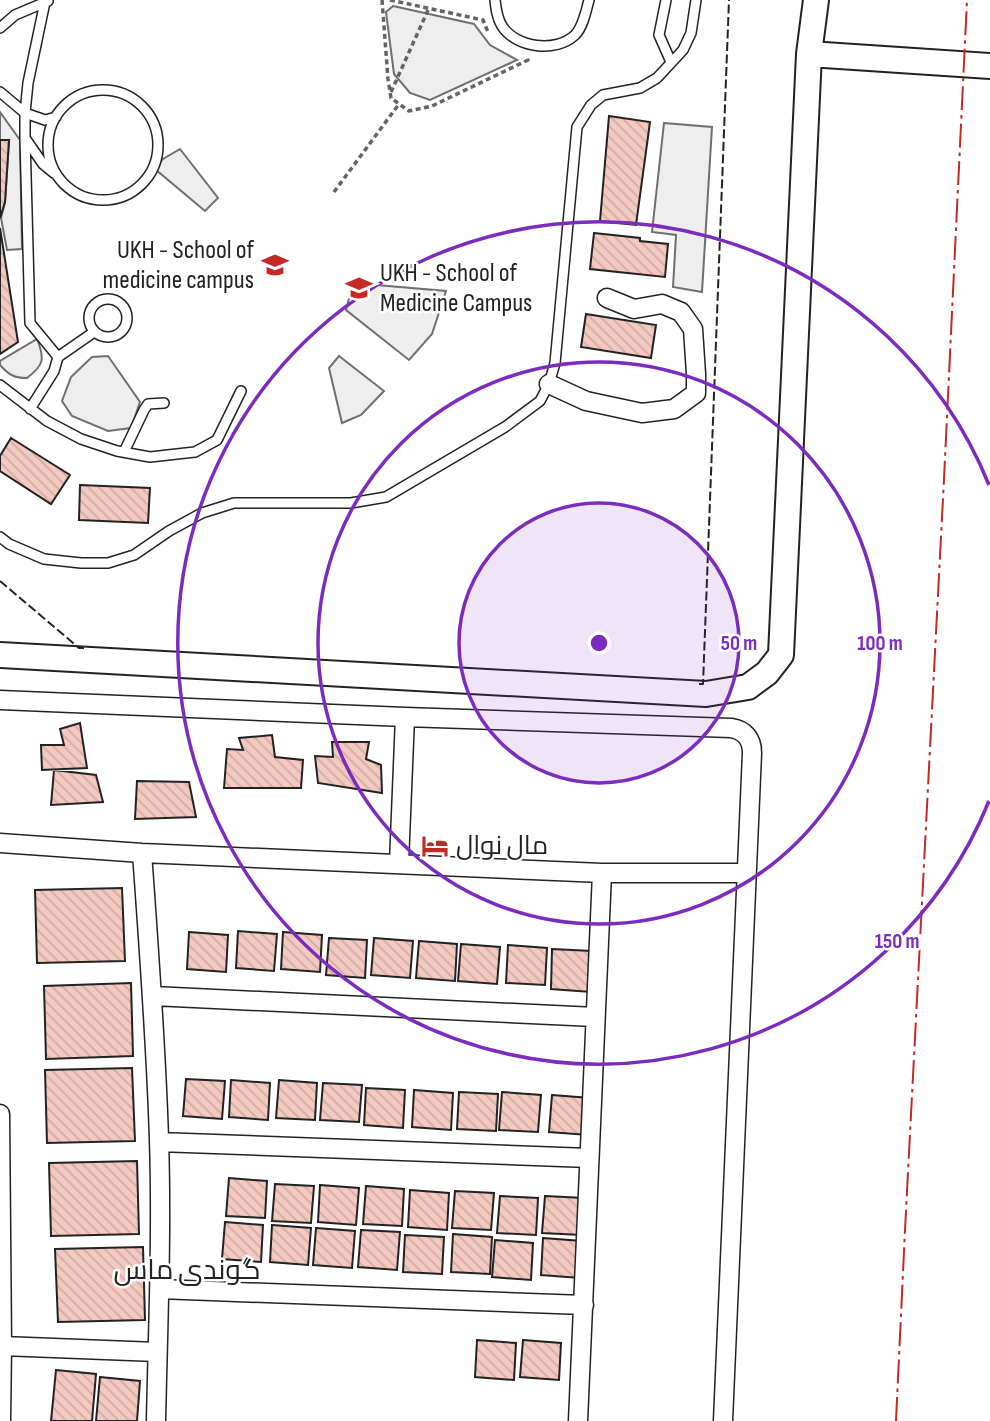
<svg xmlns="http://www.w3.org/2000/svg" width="990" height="1421" viewBox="0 0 990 1421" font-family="'Sofia Sans Condensed',Cairo,sans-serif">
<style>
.green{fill:#eee;stroke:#6f6f6f;stroke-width:2}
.building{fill:url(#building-back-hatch);stroke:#222;stroke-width:2}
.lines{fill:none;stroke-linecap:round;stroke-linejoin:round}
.lane-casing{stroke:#222;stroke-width:12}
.street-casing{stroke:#222;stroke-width:21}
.secondary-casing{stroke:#222;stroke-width:28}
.path{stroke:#646464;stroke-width:3.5;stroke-dasharray:5 3.5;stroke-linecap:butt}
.lane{stroke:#fff;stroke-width:9}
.street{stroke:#fff;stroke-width:18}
.secondary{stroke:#fff;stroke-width:24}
.fence{stroke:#222;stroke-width:2;stroke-dasharray:9 3.5;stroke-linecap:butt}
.power{stroke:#c62828;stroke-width:2;stroke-dasharray:24 5 3.5 5;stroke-linecap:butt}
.ring{fill:none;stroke:#7b2cbf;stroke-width:3.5}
.labels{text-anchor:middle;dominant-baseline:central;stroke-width:5;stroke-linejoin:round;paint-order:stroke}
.poi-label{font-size:26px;fill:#222;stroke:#fff;text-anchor:start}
.neighbourhood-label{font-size:28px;fill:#222;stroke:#fff}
.centre{fill:#7b2cbf;stroke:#fff;stroke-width:3.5}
.ring-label{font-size:21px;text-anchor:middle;font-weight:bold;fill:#7b2cbf;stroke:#fff;stroke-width:5;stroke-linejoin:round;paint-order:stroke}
</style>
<defs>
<pattern id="building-back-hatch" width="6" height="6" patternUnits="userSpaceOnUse" patternTransform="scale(1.75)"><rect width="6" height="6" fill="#f3c9c0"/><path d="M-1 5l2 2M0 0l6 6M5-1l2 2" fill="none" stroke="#d0aca5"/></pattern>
</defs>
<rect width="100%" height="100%" fill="#fff"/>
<!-- green -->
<path class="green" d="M393 6 474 24 490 45 517 60 430 100 410 93 394 74 386 12Z
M0 112 20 140 22 249 7 250 1 218 5 202 9 141 0 140Z
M664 123 712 127 702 292 673 287 676 235 652 232Z
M180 149 218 198 205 211 155 169 163 159Z
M353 283 446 291 432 334 409 360 346 310Z
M37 339C45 359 44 365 27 378 14 378 9 375 0 365V361Z
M108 356 140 402 131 428 108 431 72 416 62 401 71 377 92 357Z
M339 356 384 391 361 415 342 423 329 368Z"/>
<!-- building -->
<path class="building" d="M609 116 650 122 636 225 600 221Z
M0 140H9L5 202 0 218Z
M0 228 18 342 0 354Z
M594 233 640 238V241L668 244 665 277 590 269Z
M586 314 656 325 651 358 581 347Z
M11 438 70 475 51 504 0 471V456Z
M80 485 150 488 148 523 79 520Z
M80 723 87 768 42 770 41 745H64L60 729Z
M272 735 275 757 303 760 301 788H224L227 749 243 750 239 738Z
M332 742H369L366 759 381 765 382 793 318 783 315 756 333 757Z
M54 770 96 775 103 802 51 805Z
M137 781 189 782 196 817 135 819Z
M122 888 125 961 37 963 35 890Z
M238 931 277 934 274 971 236 968Z
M189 932 228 935 226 972 187 969Z
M283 932 322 935 320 972 281 969Z
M329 938 367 940 365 978 326 975Z
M374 938 413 941 410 978 371 975Z
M419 941 457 944 455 981 416 978Z
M461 944 500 947 497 984 458 981Z
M508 945 547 948 545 985 506 983Z
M552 949 592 951 591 992 551 989Z
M131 983 133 1056 46 1059 44 986Z
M132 1068 135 1141 47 1143 45 1070Z
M186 1079 225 1081 222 1119 183 1116Z
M231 1080 270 1083 268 1120 229 1117Z
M279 1080 317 1083 315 1120 276 1118Z
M323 1083 362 1085 359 1122 320 1120Z
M366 1088 405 1090 403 1128 364 1125Z
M414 1090 453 1093 451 1130 412 1127Z
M459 1092 498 1094 496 1131 457 1129Z
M502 1092 541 1095 538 1132 499 1130Z
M552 1095 590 1098 588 1135 549 1132Z
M137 1161 139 1234 51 1236 49 1163Z
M229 1178 267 1181 265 1218 226 1216Z
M275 1184 314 1186 311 1223 272 1221Z
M320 1185 359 1188 356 1225 318 1222Z
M366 1186 404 1189 402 1226 363 1224Z
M410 1190 449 1193 447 1230 408 1227Z
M455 1191 494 1193 491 1230 452 1228Z
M500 1196 538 1198 536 1235 497 1233Z
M545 1196 584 1198 581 1235 542 1233Z
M225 1222 263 1225 261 1262 222 1259Z
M272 1225 311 1228 308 1265 270 1262Z
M316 1228 355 1231 352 1268 313 1265Z
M361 1230 400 1232 397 1270 358 1267Z
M453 1234 492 1237 490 1274 451 1272Z
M405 1235 444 1237 442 1274 403 1272Z
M543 1238 582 1241 580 1278 541 1275Z
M495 1240 533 1243 531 1280 492 1277Z
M143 1247 145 1320 58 1322 55 1249Z
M477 1340 516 1343 514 1380 475 1377Z
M523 1340 561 1343 559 1380 520 1377Z
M56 1370 96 1374 92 1421H51Z
M100 1377 140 1381 137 1421H96Z"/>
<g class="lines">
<!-- lane casing -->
<g class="lane-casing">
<path id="lane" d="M495 0C496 9 497 18 502 26 516 48 556 53 575 35 583 27 586 11 589 0
M666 0 659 35 671 62
M45 2 28 83 25 113 45 120 56 117
M0 28 15 15 48 1
M48 145a55 55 0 1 1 110 0a55 55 0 1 1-110 0Z
M0 92 25 113V138L43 164 54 173
M25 138 30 323 58 357 54 371 30 409
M89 318a19 19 0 1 1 38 0a19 19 0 1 1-38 0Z
M58 357 94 332
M0 385 47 421 81 439 117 451 150 457 195 452 217 440 241 391
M124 452 144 410 148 404 164 403
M0 537 9 544 44 559 81 563H108L134 555 169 531 202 513 234 503H351L386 497 505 427 540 401 549 384 555 363 577 127 591 105 603 95 640 88 657 78 683 50 691 33 696 0"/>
</g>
<!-- street casing -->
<g class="street-casing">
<path id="street" d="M549 384 586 401 642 413 674 409 696 393V374L693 329 681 312 662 304 634 309 607 298
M0 700 405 717 731 728C745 730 752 739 752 753L723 1421
M0 843 142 853 602 873H746
M142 853C149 948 156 1044 159 1139 162 1233 158 1327 156 1421
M399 863 405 717
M153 996 595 1017
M0 1114 2 1346 1 1421
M159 1142 589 1158
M159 1289 584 1305
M2 1346 157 1352
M578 1421 602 873"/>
</g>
<!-- secondary casing -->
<g class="secondary-casing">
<path id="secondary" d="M809 54 990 66
M0 655 706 694 748 687 767 673 781 655 809 54 816 0"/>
</g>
<!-- path -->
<path class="path" d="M382 0 388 79 391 98 409 111 432 106 528 60 525 58
M390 0 483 20 488 32
M391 92 429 8
M334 192 399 104"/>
<!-- lane -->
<use href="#lane" class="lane"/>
<!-- street -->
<use href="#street" class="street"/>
<!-- secondary -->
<use href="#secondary" class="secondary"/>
<!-- fence -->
<path class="fence" d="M0 581 79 648H84
M699 684H703L729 0"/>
<!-- power -->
<path class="power" d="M896 1421 905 1230 944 479 967 0"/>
</g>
<!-- distance rings -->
<circle cx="599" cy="643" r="140" fill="#7b2cbf" fill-opacity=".12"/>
<g class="ring">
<circle cx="599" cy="643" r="140"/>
<circle cx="599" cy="643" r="281"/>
<path d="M989 801A421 421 0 1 1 989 485"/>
</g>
<!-- icons -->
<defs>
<g id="university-bare" transform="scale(2.1)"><path d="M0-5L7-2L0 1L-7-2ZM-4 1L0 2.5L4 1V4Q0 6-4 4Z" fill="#c62828" stroke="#fff" stroke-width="2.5" paint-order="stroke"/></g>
<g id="hotel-bare" transform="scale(2.1)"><path d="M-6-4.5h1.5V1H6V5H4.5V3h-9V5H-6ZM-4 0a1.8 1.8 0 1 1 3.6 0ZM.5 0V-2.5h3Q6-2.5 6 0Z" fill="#c62828" stroke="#fff" stroke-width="2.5" paint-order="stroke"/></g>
</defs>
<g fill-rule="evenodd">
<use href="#university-bare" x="275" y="265"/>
<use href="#university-bare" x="359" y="288"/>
<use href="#hotel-bare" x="435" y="846"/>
</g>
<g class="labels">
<!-- poi labels -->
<g class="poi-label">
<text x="254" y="250" text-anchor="end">UKH - School of<tspan x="254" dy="30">medicine campus</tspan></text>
<text x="380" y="273">UKH - School of<tspan x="380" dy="30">Medicine Campus</tspan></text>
<text x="456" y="846">مال نوال</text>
</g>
<!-- neighbourhood labels -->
<g class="neighbourhood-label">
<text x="187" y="1270">گوندی ماس</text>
</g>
</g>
<circle cx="599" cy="643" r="10" class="centre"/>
<g class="ring-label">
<text x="739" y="650">50 m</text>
<text x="880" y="650">100 m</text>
<text x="897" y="948">150 m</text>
</g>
</svg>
